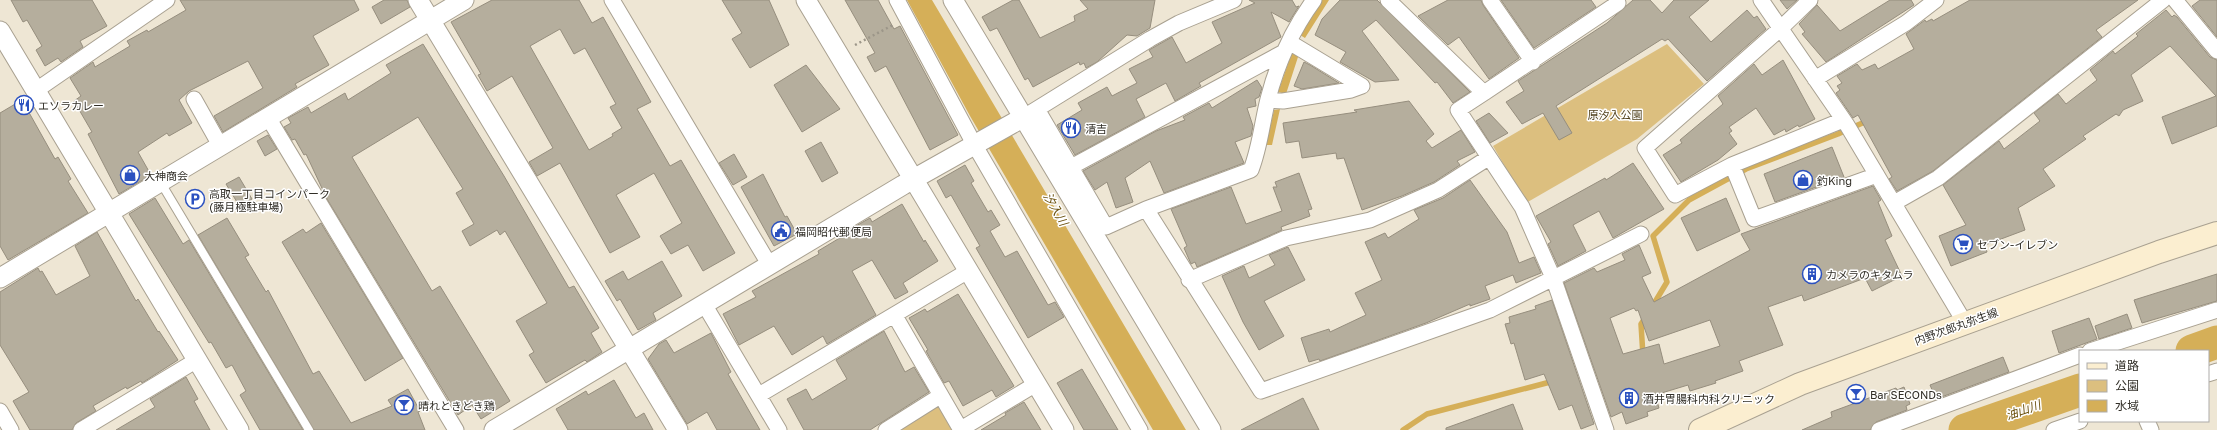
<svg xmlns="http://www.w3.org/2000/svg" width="2217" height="430" viewBox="0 0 2217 430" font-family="'Golos Text','Noto Sans JP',sans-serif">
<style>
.green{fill:#dcbf7f}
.water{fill:#d5af58}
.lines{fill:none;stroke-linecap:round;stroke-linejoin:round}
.stream{stroke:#d5af58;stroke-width:5.5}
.river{stroke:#d5af58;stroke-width:33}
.building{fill:#b5ae9d;stroke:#968e7e;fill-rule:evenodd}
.service-casing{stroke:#a9a191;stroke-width:10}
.minor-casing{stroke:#a9a191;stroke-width:17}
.tertiary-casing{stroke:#a9a191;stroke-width:21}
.secondary-casing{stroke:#a9a191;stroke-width:24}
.path{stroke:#9c9689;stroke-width:2.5;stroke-dasharray:2 3;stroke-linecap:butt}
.service{stroke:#fff;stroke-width:8}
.minor{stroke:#fff;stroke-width:15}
.tertiary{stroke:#fff;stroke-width:19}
.secondary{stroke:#fbeed0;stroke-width:22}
.labels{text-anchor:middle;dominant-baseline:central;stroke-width:3;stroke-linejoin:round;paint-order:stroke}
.poi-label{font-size:11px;fill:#312e27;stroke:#fff;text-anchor:start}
.park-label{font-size:11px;fill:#52421d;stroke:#fff}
.street-label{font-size:11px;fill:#312e27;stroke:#fff}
.water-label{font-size:12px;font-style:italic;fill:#6b510d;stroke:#fff}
</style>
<rect width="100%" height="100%" fill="#eee6d4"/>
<!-- green -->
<path class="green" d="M1667 44 1704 84 1637 139 1526 203 1493 146Z
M935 405 940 406 954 430H893Z"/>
<!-- water -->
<path class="water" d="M907 0H932L1186 430H1153L970 116Z
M1322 0H1329L1305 38 1300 35Z
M1292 52 1298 57 1286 94 1278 92Z
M1280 109 1272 145H1266L1274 110Z"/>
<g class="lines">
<!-- stream -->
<path class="stream" d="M1652 307 1667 282 1653 236 1689 200 1746 169 1838 134 1869 120
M1643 356 1641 324 1645 318
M1403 430 1427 414 1554 381"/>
<!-- river -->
<path class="river" d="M2192 351 2217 342
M1965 430 2080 390"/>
</g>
<!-- building -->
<path class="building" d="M11 0H92L107 26 80 41 83 47 61 62 58 58 45 66 36 50 42 46 27 20 23 22Z
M180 0H354L359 10 313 36 329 65 295 84 297 87 223 132 214 116 263 88 248 61 189 91 179 100 192 123 169 136 167 133 138 152 151 175 119 194 88 134 92 132 74 101 81 96 70 78 93 62 95 67 130 46 127 41 147 30 148 32 186 10Z
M384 0H407L410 7 381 24 372 7Z
M492 0H579L592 23 603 17 651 102 637 109 670 166 681 160 735 253 703 271 688 245 671 254 660 236 682 223 654 173 616 195 640 237 610 253 560 163 537 176 529 162 553 148 512 76 487 91 478 75 481 74 451 22ZM560 29 574 54 585 48 616 104 610 107 622 128 612 134 613 136 589 150 530 46Z
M722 0H769L789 45 750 68 732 39 742 33Z
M845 0H878L894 29 900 26 958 135 930 150 886 66 875 72 867 57 875 53Z
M1013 0H1019L1040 38 1075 21 1074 16 1088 9 1080 0H1155L1150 28 1137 36 1127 35 1097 62 1086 68 1084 63 1080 65 1079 62 1033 87 1028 78 1025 80 997 28 990 31 982 17Z
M1249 0H1292L1296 7 1299 6 1289 22 1271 12 1281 37 1199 83 1201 86 1175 101 1166 83 1136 99 1145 117 1075 155 1057 125 1082 110 1078 103 1107 87 1112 96 1137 83 1129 69 1153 57 1149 50 1172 37 1186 63 1222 43 1212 22 1255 3Z
M1340 0H1377L1470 92 1453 103 1437 82 1435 83 1376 20 1362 31 1399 80 1375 82 1340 62 1346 52 1315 35 1322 19Z
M1448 0H1481L1483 5 1519 58 1489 79 1459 37 1448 45 1418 16Z
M1501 0H1591L1596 7 1534 48Z
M1633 0H1650L1662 13 1674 0H1709L1689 17 1711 42 1747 10 1754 18 1757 16 1766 29 1707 81 1668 39 1665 41 1662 39 1556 106 1572 133 1559 140 1543 113 1522 124 1506 102 1524 91 1518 81 1607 23Z
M1780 0H1797L1787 9Z
M1890 0H1911L1914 5 1826 62 1802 34 1805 32 1799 24 1817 5 1840 31Z
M1970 0H2138L2096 30 2102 37 1933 171 1897 191 1889 179 1892 177 1858 115 1853 118 1836 93 1840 90 1837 86 1842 83 1837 76 1857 64 1862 70 1875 64 1878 69 1914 49 1906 34 1925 20 1926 22 1932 19 1933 21Z
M2200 0H2217V37L2192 6Z
M2166 10 2172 17 2174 15 2177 17 2210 57 2217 60V126L2172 144 2162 117 2216 96 2170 46 2131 75 2143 101 2123 110 2119 116 2116 114 2083 136 2086 139 2043 169 2055 186 2018 208 2025 230 1985 245 1987 252 1951 266 1939 236 1966 225 1943 185 1999 141 2004 149 2040 121 2034 113 2058 94 2066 104 2097 80 2090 70 2113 51 2115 54 2138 36 2136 34Z
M423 44 504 176 569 288 574 286 599 328 591 333 602 352 587 362 585 360 546 383 529 355 534 352 516 321 547 303 505 231 500 235 497 230 470 246 462 231 474 224 456 193 463 189 418 117 352 157 432 291 440 286 510 401 481 419 472 405 458 415 327 199 306 154 304 155 295 139 292 140 284 127 291 123 288 118 308 107 311 113 345 93 348 100 391 73 386 65Z
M1783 60 1815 119 1799 127 1798 125 1786 132 1785 129 1774 135 1756 108 1729 127 1732 131 1729 133 1737 144 1718 160 1681 182 1663 155 1682 143 1680 140 1723 104 1718 96 1754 64 1762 75Z
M1304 62 1310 65 1339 83 1302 89 1294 86Z
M806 65 840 109 802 132 774 85Z
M1257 80 1262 88 1259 97 1255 99 1256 106 1247 108 1253 126 1251 136 1235 142 1244 163 1164 193 1150 161 1125 178 1133 202 1116 208 1107 182 1095 190 1083 171 1156 131 1185 120 1183 117 1209 103 1212 108Z
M22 100 55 159 58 157 71 179 68 181 88 213 8 260 0 246V113Z
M1409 101 1434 134 1426 141 1432 148 1461 130 1475 152 1457 161 1460 165 1434 182 1402 196 1362 210 1344 158 1337 159 1336 153 1302 158 1299 141 1286 143 1283 123 1357 112 1354 110Z
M1489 113 1508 133 1490 143 1476 121Z
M268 135 277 149 265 156 257 141Z
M821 142 838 173 822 182 805 151Z
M1832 147 1844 177 1775 202 1764 174Z
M734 154 747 177 733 185 719 163Z
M1633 163 1664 209 1613 238 1599 211 1573 225 1586 251 1558 266 1548 244 1551 242 1536 216 1605 178 1606 180Z
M965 165 974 181 971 183 988 212 991 210 1000 225 990 231 1005 257 1017 251 1048 305 1055 302 1064 317 1028 338 976 248 980 246 951 195 946 198 937 181Z
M1299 173 1312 209 1308 210 1310 216 1281 227 1282 230 1280 231 1197 267 1195 262 1191 264 1184 248 1187 246 1171 209 1231 187 1246 224 1282 211 1273 187H1277L1275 182Z
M763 174 785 217 787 216 797 234 774 246 741 187Z
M239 177 252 199 240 207 226 184Z
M1470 180 1507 232 1519 263 1534 257 1541 273 1516 283 1513 275 1485 286 1490 299 1470 306V304L1426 323 1320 361 1319 359 1309 362 1301 338 1329 329 1330 332 1366 315 1355 293 1382 280 1365 242 1385 233 1388 238 1419 219 1414 210 1443 198Z
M1873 186 1881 200 1878 202 1892 236 1885 240 1902 276 1872 291 1865 278 1804 301 1802 295 1768 307 1783 345 1739 361 1743 371 1715 381 1716 383 1690 391 1688 385 1655 395 1659 408 1647 412 1648 416 1626 424 1622 412 1611 417 1564 283 1594 268 1597 272 1625 260 1622 254 1639 245 1651 273 1642 277 1654 302 1750 250 1741 234ZM1634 308 1636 311 1638 310 1649 341 1710 320 1720 346 1664 364 1659 344 1623 354 1610 318Z
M155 198 183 244 189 240 303 430H260L240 395 246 391 232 365 226 368 211 342 209 343 129 214Z
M1726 198 1740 231 1697 251 1681 218Z
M902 204 924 242 925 240 938 261 903 283 908 292 895 299 872 260 852 271 876 315 827 344 823 336 792 355 774 326 739 345 723 314 756 297 752 291 819 254 818 251 848 233 847 231 870 218 872 222Z
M227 218 249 255 245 257 266 292 268 290 313 374 319 371 351 423 392 406 388 400 408 389 420 411 418 412 425 430H314L198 235Z
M321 223 403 358 365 381 282 242 303 229 306 233Z
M97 232 136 301 138 299 158 332 159 331 178 360 142 383 141 381 127 389 126 387 93 406 96 411 76 423 72 430H30L13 401 29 392 0 345V292L38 268 40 272 42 271 56 295 90 276 75 246Z
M1288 247 1305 280 1264 301 1284 336 1259 350 1243 322 1222 276 1244 266 1249 278 1275 265 1269 255Z
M662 261 682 296 653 313 656 320 638 330 620 299 617 301 605 281 623 271 628 280Z
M2217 274V301L2142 323 2134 300Z
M958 294 1014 386 996 397 992 390 963 406 949 381 944 383 926 351 928 350 909 318 925 309 927 312Z
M1552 300 1594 424 1581 429 1572 405 1559 410 1544 374 1525 380 1514 343 1511 344 1505 324 1510 323 1509 317 1536 309 1535 306Z
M2127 314 2132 328 2099 339 2095 326Z
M2089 318 2097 339 2059 353 2052 331Z
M884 331 905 372 914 367 929 392 870 430H804L787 399 806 389 812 400 847 379 836 360Z
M711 333 731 372 728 374 760 430H717L707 412 687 424 648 359 659 344 666 340 674 353Z
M2003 357 2009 372 1936 399 1930 385Z
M1082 369 1118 430H1084L1057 383Z
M186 377 198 399 194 401 210 430H116L155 407 150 399Z
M614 380 636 418 644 413 653 430H568L556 409 586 391 588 395Z
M1904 387 1910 404 1906 406 1907 410 1876 422 1870 430H1802L1832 417 1831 412 1896 388 1897 390Z
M1303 398 1319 430H1241Z
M1024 402 1041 430H981L1006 415 1005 413Z
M1513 404 1523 430H1446V428Z"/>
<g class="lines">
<!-- service casing -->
<g class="service-casing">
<path id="service" d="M161 183 309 430"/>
</g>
<!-- minor casing -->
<g class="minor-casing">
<path id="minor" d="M612 0 769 264
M897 0 974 144 1140 430
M1314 0C1292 30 1277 64 1268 99 1262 123 1260 147 1251 170L1146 209 1261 391 1490 310 1641 234
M1388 0 1484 93 1618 3 1616 0
M1490 0 1533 62
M1761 0 1847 125 1965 323
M1810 0 1781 28 1645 148 1675 195 1732 165 1843 120
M2175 0 2217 51
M1815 79 1906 23 1936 0
M35 91 167 0
M1484 93 1458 110 1522 207 1554 280 1606 430
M194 99 221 147
M1268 100 1283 101 1351 90 1362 86 1289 42
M1037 109 1106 227 1146 209
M1024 117 1150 39 1179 23 1234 0
M269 119 456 430
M1732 165 1754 219 1877 175
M1071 167 1282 53
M1894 203 1938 178 2163 0
M1189 280 1286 238 1370 220 1438 190 1488 158
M704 304 779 430
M895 316 961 430
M2090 351 2217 310
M2208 374 2217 371
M759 395 968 271
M0 411 11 430
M2147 421 2151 430
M961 429 1036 384
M81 430 197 360
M886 430 940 396
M1879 430 2080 355
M2054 430 2080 421"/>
</g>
<!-- tertiary casing -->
<g class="tertiary-casing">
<path id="tertiary" d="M418 0 678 430
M806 0 1064 430
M953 0 1211 430
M0 31 239 430
M0 278 464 0
M494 430 903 185 1024 117"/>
</g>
<!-- secondary casing -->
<g class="secondary-casing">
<path id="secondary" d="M1700 430 1800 384 2159 252 2217 233"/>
</g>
<!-- path -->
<path class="path" d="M855 45 893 25"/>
<!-- service -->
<use href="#service" class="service"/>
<!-- minor -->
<use href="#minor" class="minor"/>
<!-- tertiary -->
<use href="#tertiary" class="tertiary"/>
<!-- secondary -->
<use href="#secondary" class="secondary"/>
</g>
<!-- icons -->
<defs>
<g id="restaurant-ring" transform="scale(1)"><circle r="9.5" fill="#fff" stroke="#2b51c0" stroke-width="1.5"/><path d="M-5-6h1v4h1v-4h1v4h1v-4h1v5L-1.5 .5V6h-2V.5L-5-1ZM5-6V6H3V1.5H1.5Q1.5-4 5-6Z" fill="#2b51c0"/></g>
<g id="shop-ring" transform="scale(1)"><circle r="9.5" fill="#fff" stroke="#2b51c0" stroke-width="1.5"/><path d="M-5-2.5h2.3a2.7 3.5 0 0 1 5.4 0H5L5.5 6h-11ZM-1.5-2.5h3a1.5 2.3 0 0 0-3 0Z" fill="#2b51c0"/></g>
<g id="parking-ring" transform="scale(1)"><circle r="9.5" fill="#fff" stroke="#2b51c0" stroke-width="1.5"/><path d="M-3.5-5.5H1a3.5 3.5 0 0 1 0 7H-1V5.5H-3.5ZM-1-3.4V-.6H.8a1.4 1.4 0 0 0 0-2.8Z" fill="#2b51c0"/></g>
<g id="civic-ring" transform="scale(1)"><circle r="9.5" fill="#fff" stroke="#2b51c0" stroke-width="1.5"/><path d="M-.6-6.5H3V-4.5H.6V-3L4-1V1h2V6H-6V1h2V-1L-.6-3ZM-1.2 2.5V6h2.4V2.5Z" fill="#2b51c0"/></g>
<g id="supermarket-ring" transform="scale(1)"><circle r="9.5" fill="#fff" stroke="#2b51c0" stroke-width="1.5"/><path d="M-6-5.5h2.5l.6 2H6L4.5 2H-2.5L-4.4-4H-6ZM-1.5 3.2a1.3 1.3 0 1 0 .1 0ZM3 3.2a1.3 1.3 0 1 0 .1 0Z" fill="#2b51c0"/></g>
<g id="building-ring" transform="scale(1)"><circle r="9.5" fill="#fff" stroke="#2b51c0" stroke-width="1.5"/><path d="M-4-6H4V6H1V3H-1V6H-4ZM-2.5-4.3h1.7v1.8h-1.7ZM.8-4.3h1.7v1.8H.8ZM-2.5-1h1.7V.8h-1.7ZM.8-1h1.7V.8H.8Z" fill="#2b51c0"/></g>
<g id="bar-ring" transform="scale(1)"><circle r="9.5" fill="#fff" stroke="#2b51c0" stroke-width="1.5"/><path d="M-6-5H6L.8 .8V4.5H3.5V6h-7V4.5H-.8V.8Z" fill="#2b51c0"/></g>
</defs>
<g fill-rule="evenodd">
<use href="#restaurant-ring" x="24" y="105"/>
<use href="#restaurant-ring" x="1071" y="128"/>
<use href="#shop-ring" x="130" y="175"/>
<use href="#shop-ring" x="1803" y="180"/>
<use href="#parking-ring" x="195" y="199"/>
<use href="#civic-ring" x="781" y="231"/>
<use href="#supermarket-ring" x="1963" y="244"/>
<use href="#building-ring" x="1812" y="274"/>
<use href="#bar-ring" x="1856" y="394"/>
<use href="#building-ring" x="1629" y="398"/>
<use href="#bar-ring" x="404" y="405"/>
</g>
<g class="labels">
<!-- poi labels -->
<g class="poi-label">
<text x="38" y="105">エソラカレー</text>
<text x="1085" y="128">清吉</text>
<text x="144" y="175">大神商会</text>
<text x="1817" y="180">釣King</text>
<text x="209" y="193">高取一丁目コインパーク<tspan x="209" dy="13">(藤月極駐車場)</tspan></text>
<text x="795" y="231">福岡昭代郵便局</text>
<text x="1977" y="244">セブン-イレブン</text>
<text x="1826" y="274">カメラのキタムラ</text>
<text x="1870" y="394">Bar SECONDs</text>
<text x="1643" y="398">酒井胃腸科内科クリニック</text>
<text x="418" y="405">晴れときどき鶏</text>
</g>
<!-- park labels -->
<g class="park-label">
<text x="1615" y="114">原汐入公園</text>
</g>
<!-- street labels -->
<g class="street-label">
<text transform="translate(1956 326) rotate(-20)">内野次郎丸弥生線</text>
</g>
<!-- water labels -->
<g class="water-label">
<text transform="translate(1056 209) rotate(60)">汐入川</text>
<text transform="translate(2023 410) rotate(-19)">油山川</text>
</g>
</g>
<!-- legend -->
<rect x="2079" y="350" width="130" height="72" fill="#ffffff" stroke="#adaba9"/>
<rect x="2087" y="363" width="20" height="6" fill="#fbeed0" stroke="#adaba9"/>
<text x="2115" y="370" font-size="12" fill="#312e27">道路</text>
<rect x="2087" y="380" width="20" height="12" fill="#dcbf7f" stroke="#adaba9"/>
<text x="2115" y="390" font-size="12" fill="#312e27">公園</text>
<rect x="2087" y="400" width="20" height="12" fill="#d5af58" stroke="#adaba9"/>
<text x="2115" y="410" font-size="12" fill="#312e27">水域</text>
</svg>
